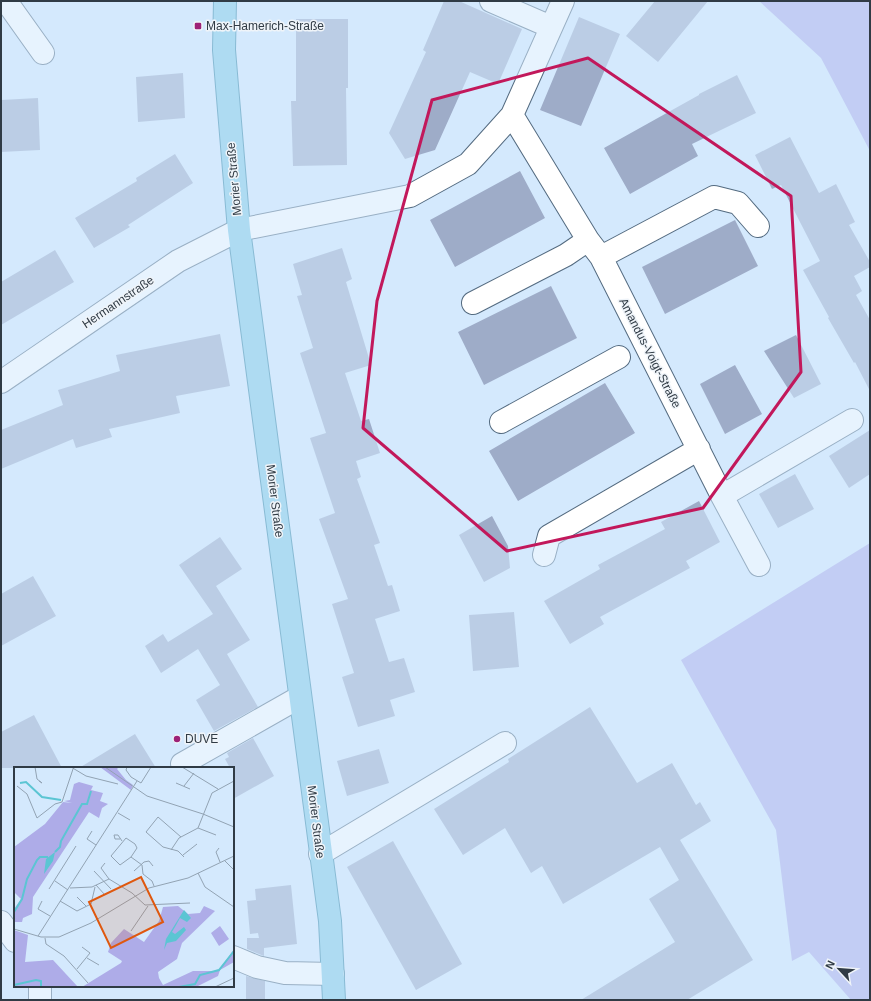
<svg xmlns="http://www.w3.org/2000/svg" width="871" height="1001" viewBox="0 0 871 1001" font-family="Helvetica,sans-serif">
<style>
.green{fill:#aeace8}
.building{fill:#9eacc8}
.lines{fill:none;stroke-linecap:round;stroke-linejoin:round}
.minor-casing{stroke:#546b80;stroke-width:24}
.major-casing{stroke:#2e82a2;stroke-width:24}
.minor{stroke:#fff;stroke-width:22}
.major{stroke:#81cbe5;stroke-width:22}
.marked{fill:none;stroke:#c2185b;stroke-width:3;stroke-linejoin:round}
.poi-dot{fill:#9d2177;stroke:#eff4f9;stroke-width:1.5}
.labels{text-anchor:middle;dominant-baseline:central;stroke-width:3;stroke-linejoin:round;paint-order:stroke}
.poi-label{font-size:12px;fill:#303b45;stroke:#eff4f9;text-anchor:start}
.street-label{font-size:12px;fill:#303b45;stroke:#eff4f9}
.inset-river{fill:none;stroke:#5bc5d3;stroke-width:2}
.inset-road{fill:none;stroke:#92a3b3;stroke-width:1}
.view{fill:#df580f;fill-opacity:0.15;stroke:#df580f;stroke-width:2}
.inset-edge{fill:none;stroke:#303b45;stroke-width:2}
</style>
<rect width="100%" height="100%" fill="#d4e9fd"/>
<!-- green -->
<path class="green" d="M759 1H870V151L821 58Z
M870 543V1000H851L809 952 792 961 776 830 681 660Z"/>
<!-- building -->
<path class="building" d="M444 1H459L522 29 498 84 470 72 435 150 405 159 389 133 426 52 423 50Z
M655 1H708L658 62 626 36Z
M579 17 620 34 581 126 540 110Z
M296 19H348V88H346L347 165 293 166 291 101H296Z
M183 73 185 118 138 122 136 77Z
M737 75 756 113 692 144 698 156 630 194 604 148 699 95V94Z
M38 98 40 150 1 152V100Z
M790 137 819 193 836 184 855 222 849 225 870 262V267L854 276 862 291 856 295 870 320V391L855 362 854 363 828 318 829 317 803 270 820 261 781 185 772 189 755 155Z
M175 154 193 183 128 225 130 227 94 248 75 218 137 181 136 178Z
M520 171 545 218 455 267 430 220Z
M735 220 758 266 665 314 642 267Z
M342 248 352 279 346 282 371 365 345 373 361 421 369 419 380 453 356 461 361 477 357 479 380 543 374 545 388 586 392 585 400 611 375 619 389 662 404 658 415 692 390 700 395 716 358 727 342 677 354 673 332 604 348 599 319 519 335 513 310 438 326 433 300 353 313 348 297 296 302 295 293 264Z
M55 250 74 282 1 325V282Z
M551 286 577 338 484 385 458 332Z
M220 334 230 386 176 396 180 413 109 429 112 437 76 448 73 439 1 469V430L63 405 58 390 120 371 116 355Z
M796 335 821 384 794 398 764 351Z
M735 365 762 414 725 434 700 384Z
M605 383 635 433 518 501 489 451Z
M870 430V474L849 488 829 456Z
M795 474 814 509 778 528 759 494Z
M699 501 720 542 686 561 690 568 600 617 604 624 570 644 544 601 600 569 598 565 665 529 661 522Z
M492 516 508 546 510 568 484 582 459 535Z
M220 537 242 569 216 586 250 640 227 654 258 707 214 731 196 700 220 685 198 649 161 673 145 646 163 634 168 642 213 614 179 565Z
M33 576 56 616 1 646V594Z
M514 612 519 667 473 671 469 615Z
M590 707 637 783 672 763 696 805 700 802 711 821 680 840 753 960 687 1000H581L675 942 649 899 679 880 660 847 563 904 542 866 531 873 505 828 463 855 434 809 509 762 508 759Z
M34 715 62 768H1V732Z
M135 734 156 768H79Z
M253 738 274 776 233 799V768H230L225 759 229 757 227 753Z
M379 749 389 783 347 796 337 761Z
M393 841 462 964 416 990 347 867Z
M291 885 297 944 264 948V956L247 949V938H259L258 933 250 934 247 901 256 900 255 889Z
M246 976 265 981V1000H246Z"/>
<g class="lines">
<!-- minor casing -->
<g class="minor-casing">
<path id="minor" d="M6 1 43 53
M491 1 551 27
M512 115 588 240 601 257 722 496 759 565
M601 257 714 197 738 203 758 226
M473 303 566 255 588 240
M1 382 178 261 239 230 410 196 468 164 512 115 563 1
M501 422 619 357
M722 496 852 420
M544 555 549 536 699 449
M182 764 300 697
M320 854 505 743
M1 922 15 941
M233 957 257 967 285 973 333 974
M40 1000V986"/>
</g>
<!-- major casing -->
<g class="major-casing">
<path id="major" d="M225 1 224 50 239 230 330 921 334 1000"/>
</g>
<!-- minor -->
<use href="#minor" class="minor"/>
<!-- major -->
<use href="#major" class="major"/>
</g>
<!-- marked area -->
<path d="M0 0H871V1001H0ZM588 58 791 196 801 372 703 508 507 551 363 428 377 301 432 100Z" fill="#d4e9fd" fill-opacity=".55" fill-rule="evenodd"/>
<path class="marked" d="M588 58 791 196 801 372 703 508 507 551 363 428 377 301 432 100Z"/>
<!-- markers -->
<g class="poi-dot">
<rect x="194" y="22" width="8" height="8" rx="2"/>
<circle cx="177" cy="739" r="4"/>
</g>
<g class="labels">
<!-- poi labels -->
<g class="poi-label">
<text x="206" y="26">Max-Hamerich-Straße</text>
<text x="185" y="739">DUVE</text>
</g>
<!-- street labels -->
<g class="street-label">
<text transform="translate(234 179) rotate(-95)">Morier Straße</text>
<text transform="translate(118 302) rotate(-34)">Hermannstraße</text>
<text transform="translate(650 353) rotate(63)">Amandus-Voigt-Straße</text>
<text transform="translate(275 501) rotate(83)">Morier Straße</text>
<text transform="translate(316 822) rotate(83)">Morier Straße</text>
</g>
</g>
<!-- overview -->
<g transform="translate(14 767)">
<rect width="220" height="220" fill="#d4e9fd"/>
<path d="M86 0H105L103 2 112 13 119 18 117 23ZM65 15 79 19 77 23 89 26 86 34 94 37 88 41 85 51 75 45 19 130 18 147 9 151 8 155H0V142L7 132 0 125V80L31 57 49 35 58 36 50 34 56 33 60 17ZM164 139 174 147 186 146 190 139 201 144 168 176 163 192 144 205 145 211 149 218 179 204H200L206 202 220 182V195L206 203 204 209 182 220H68L107 196 108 194 94 185 97 176 110 162 130 175 145 154 149 140ZM206 159 215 172 205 179 197 166ZM0 163 14 168 11 195 39 193 64 220H0Z" fill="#aeace8"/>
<path d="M41 85 39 94 30 107 32 92ZM170 143 177 151 173 155 166 151 161 160 158 165 161 167 170 160 172 163 162 174 153 176 150 183 152 172Z" fill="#5bc5d3"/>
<path class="inset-river" d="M6 16 12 15 28 30 47 33M41 85 46 80 47 74 68 37H73L77 24M0 145 8 132 13 112 23 93 26 90H34M0 218 22 213 27 214V220M165 220 181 217 186 208 205 203 220 184"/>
<path class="inset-road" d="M21 0 23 12 28 16 25 14M57 0 72 9 104 17M91 0 133 29 189 47 220 60M113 0 112 3 117 10 127 16 137 0M168 0 204 22M162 16 176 22M3 19 13 27 23 51 41 37 48 35 59 2M170 19 180 6M104 46 116 53M184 61 202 68M78 64 73 72 82 78M167 70 144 50 132 65 149 80 164 84 170 90M112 71 121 77 123 81 117 90 106 98 97 89ZM106 72H101L100 68H104L108 74M205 81 202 85 206 95M157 83 165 71 184 61 198 26 220 14M169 88 183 77M117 90 128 98 129 107 138 114 140 119M211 94 220 103M91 96 87 101 95 112M80 104 97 122M120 104 130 95 135 94 139 99M184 106 191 120 220 140M41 114 54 123M82 118 91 128M56 121 78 120 95 112 118 126 131 138 176 136M35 122 62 79M63 130 72 139M28 134 24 142 36 149M46 134 63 144 77 137 81 120M0 162 27 170H45L77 156 135 121 174 111 220 89M117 164 134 139M24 169 123 14M31 171 32 177 50 189 74 216M73 191 85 198M63 202 76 186 68 180M201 220 220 211"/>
<path class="view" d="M127 110 149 155 97 181 75 135Z"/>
<rect width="220" height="220" class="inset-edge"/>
</g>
<!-- border -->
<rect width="871" height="1001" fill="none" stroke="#303b45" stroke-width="4"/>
<!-- north arrow -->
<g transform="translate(839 969) rotate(296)" stroke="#eff4f9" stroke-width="3" paint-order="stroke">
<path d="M0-3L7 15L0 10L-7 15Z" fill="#303b45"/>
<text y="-6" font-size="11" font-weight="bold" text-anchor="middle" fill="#303b45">N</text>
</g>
</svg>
